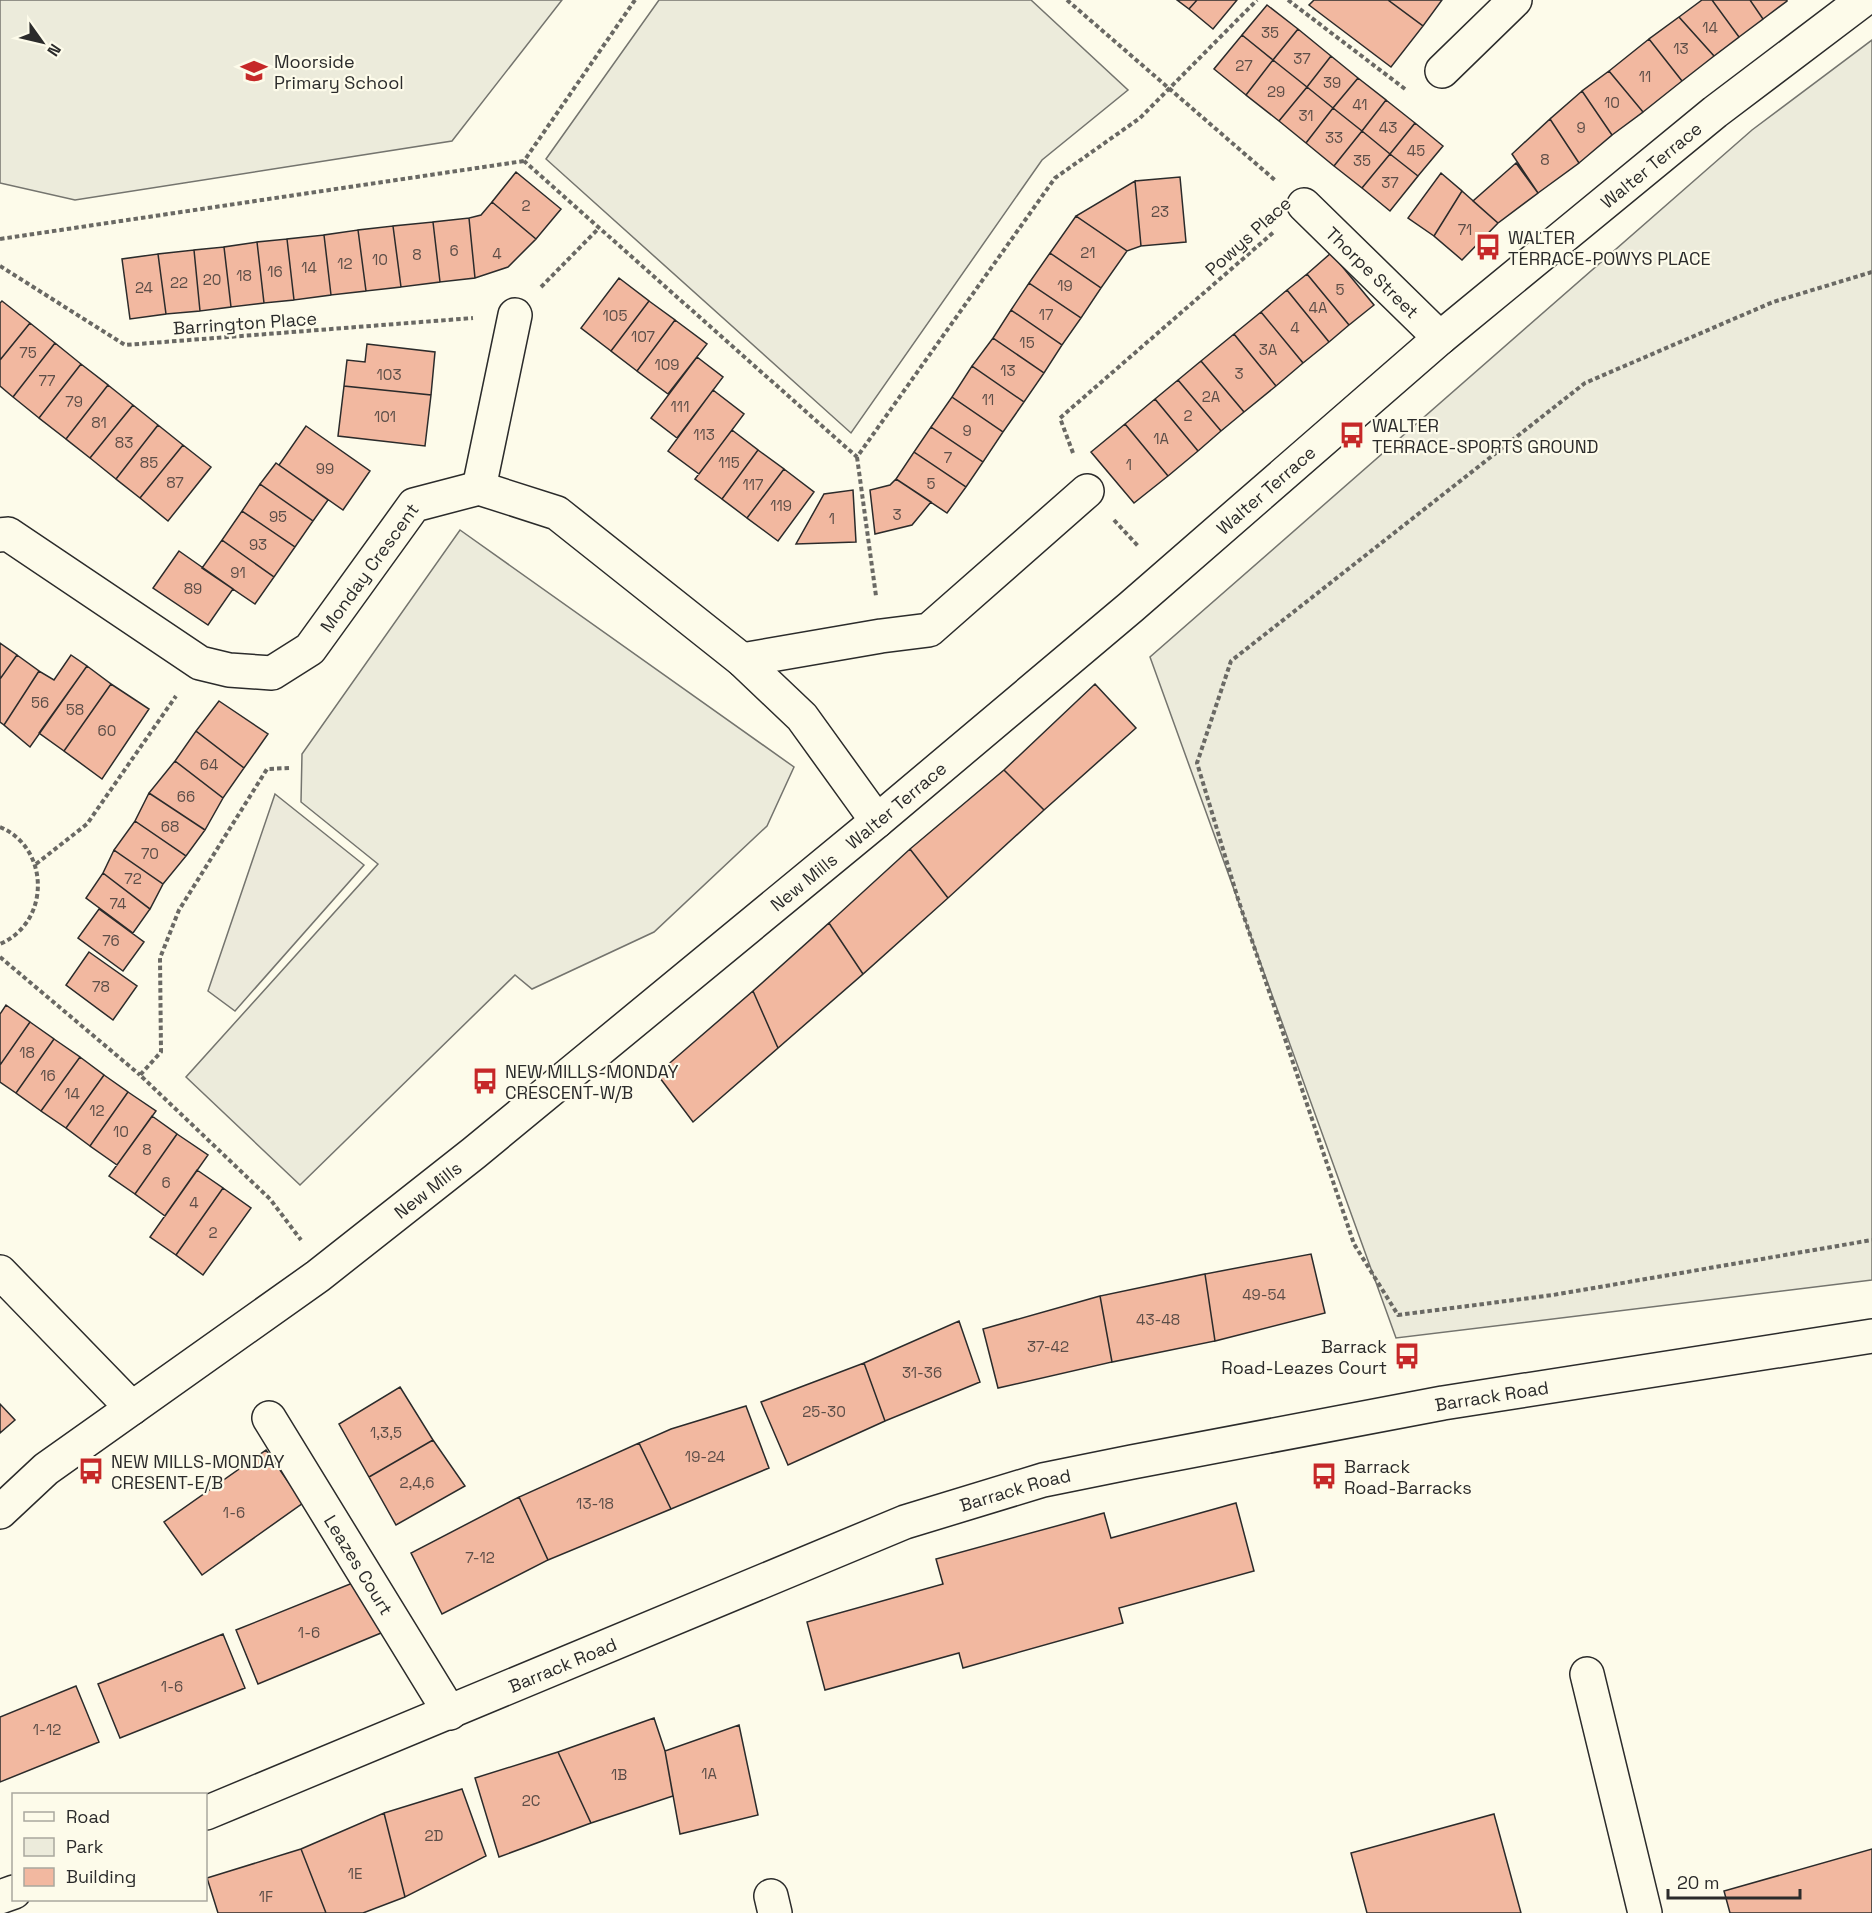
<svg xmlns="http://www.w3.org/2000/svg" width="1872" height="1913" viewBox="0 0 1872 1913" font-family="'Space Grotesk',sans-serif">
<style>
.green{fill:#ecebdb;stroke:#74746e;stroke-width:1.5}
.parking{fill:#eceadb;stroke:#74746e;stroke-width:1.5}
.building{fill:#f2b8a0;stroke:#2b2b2b;stroke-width:1.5}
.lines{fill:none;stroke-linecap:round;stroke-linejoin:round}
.minor-casing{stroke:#2b2b2b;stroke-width:36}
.major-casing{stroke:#2b2b2b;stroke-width:36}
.path{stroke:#6a6964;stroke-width:4;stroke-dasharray:4.5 3;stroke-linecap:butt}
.minor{stroke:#fdfbea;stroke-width:33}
.major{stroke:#fdfbea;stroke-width:33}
.labels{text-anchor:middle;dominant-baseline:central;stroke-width:4.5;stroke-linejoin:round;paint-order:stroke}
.number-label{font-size:15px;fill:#5d4e48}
.poi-label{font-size:18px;fill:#2b2b2b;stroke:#fdfbea;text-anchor:start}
.street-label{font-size:18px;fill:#2b2b2b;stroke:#fdfbea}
</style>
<rect width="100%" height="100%" fill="#fdfbea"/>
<!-- green -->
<path class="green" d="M0 0H562L452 141 75 200 0 183Z
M659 0H1031L1128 90 1042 160 851 433 546 159Z
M1872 40V1280L1396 1338 1150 657 1752 130Z
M460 530 794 767 767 826 654 932 532 989 515 975 300 1185 186 1077 378 864 301 802 302 754Z"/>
<!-- parking -->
<path class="parking" d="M275 794 364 865 235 1011 208 991Z"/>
<!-- building -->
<path class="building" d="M1177 0H1197L1189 9Z
M1197 0H1237L1213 29 1189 9Z
M1314 0H1388L1423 26 1391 67 1309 5Z
M1388 0H1442L1423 26Z
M1702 0H1712L1739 37 1714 56 1679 17Z
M1712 0H1750L1763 19 1739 37Z
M1750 0H1787V1L1763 19Z
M1267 5 1298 29 1273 60 1242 35Z
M1679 17 1714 56 1682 81 1649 39Z
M1298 29 1331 56 1307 87 1273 60Z
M1242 35 1273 60 1246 95 1214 69Z
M1649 39 1682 81 1643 112 1609 71Z
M1331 56 1358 78 1333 108 1307 87Z
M1273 60 1307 87 1279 121 1246 95Z
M1609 71 1643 112 1612 135 1582 91Z
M1358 78 1386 100 1362 131 1333 108Z
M1307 87 1333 108 1306 143 1279 121Z
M1582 91 1612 135 1579 163 1550 119Z
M1386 100 1415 123 1390 154 1362 131Z
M1333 108 1362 131 1334 166 1306 143Z
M1550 119 1579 163 1538 193 1512 154Z
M1415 123 1443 146 1418 176 1390 154Z
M1362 131 1390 154 1362 188 1334 166Z
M1390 154 1418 176 1390 211 1362 188Z
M1516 163 1538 193 1498 223 1473 201Z
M516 172 561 209 536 239 492 202Z
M1441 173 1462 191 1434 236 1408 218Z
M1180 177 1186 242 1141 246 1135 181Z
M1135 181 1141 246 1127 251 1076 216Z
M1462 191 1498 223 1462 260 1434 236Z
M492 202 536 239 508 267 475 278 469 218 481 215Z
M1076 216 1127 251 1101 288 1050 253Z
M469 218 475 278 440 282 433 222Z
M433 222 440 282 401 287 393 226Z
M393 226 401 287 366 291 358 230Z
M358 230 366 291 331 295 324 235Z
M324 235 331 295 294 300 287 239Z
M287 239 294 300 264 303 257 242Z
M257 242 264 303 231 307 224 247Z
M224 247 231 307 200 311 194 250Z
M194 250 200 311 166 314 158 254Z
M1050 253 1101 288 1081 318 1029 283Z
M1331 253 1374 305 1349 325 1307 274Z
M158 254 166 314 130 319 122 259Z
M1307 274 1349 325 1329 342 1287 290Z
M619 278 649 301 611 351 581 328Z
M1029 283 1081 318 1062 345 1011 310Z
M1287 290 1329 342 1303 363 1261 312Z
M2 301 30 323 0 360V303Z
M649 301 675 320 637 371 611 351Z
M1011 310 1062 345 1044 373 993 338Z
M1261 312 1303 363 1276 386 1234 334Z
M675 320 707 344 668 394 637 371Z
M30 323 55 343 13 397 0 386V360Z
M1234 334 1276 386 1244 412 1201 361Z
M993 338 1044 373 1024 402 972 366Z
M55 343 81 364 39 418 13 397Z
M367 344 435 352 431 395 344 386 347 360 365 362Z
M697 357 723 377 677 438 651 418Z
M1201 361 1244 412 1221 431 1178 380Z
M81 364 108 385 66 439 39 418Z
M972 366 1024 402 1003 432 952 397Z
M1178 380 1221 431 1198 451 1155 399Z
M108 385 133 405 90 458 66 439Z
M344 386 431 395 425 446 338 436Z
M713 390 744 414 699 474 668 451Z
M952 397 1003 432 983 462 931 427Z
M1155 399 1198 451 1168 476 1125 424Z
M133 405 158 425 116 479 90 458Z
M1125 424 1168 476 1134 503 1091 452Z
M158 425 183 445 140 498 116 479Z
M306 426 370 471 343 510 279 465Z
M931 427 983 462 966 487 914 452Z
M732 430 758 450 722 499 695 479Z
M183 445 211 467 168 521 140 498Z
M758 450 784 469 747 518 722 499Z
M914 452 966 487 947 513 896 479Z
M276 463 328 500 313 521 260 484Z
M784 469 814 492 778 541 747 518Z
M896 479 931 502 912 525 875 534 870 490 890 485Z
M260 484 313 521 295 547 242 511Z
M853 490 856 542 796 544 824 494Z
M242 511 295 547 274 577 222 540Z
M222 540 274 577 255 604 202 568Z
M179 551 233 589 208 625 153 588Z
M0 643 17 655 0 679Z
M17 655 39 671 4 725 0 722V679Z
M71 655 87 666 30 747 4 725 39 671 54 680Z
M87 666 111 684 64 751 39 733Z
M111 684 149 709 102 779 64 751Z
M1095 684 1136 728 1044 810 1004 770Z
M219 701 268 734 244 768 196 731Z
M196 731 244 768 223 798 175 761Z
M175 761 223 798 205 830 149 793Z
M1004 770 1044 810 948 898 910 849Z
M149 793 205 830 186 856 135 821Z
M135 821 186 856 163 884 114 850Z
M910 849 948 898 863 974 829 923Z
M114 850 163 884 150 909 103 873Z
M103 873 150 909 133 933 86 898Z
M99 909 144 942 123 971 78 938Z
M829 923 863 974 778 1048 753 991Z
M89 952 137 986 113 1020 66 985Z
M753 991 778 1048 693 1122 657 1074Z
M6 1005 30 1022 0 1065V1014Z
M30 1022 54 1039 16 1093 0 1082V1065Z
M54 1039 80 1057 41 1111 16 1093Z
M80 1057 104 1075 66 1128 41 1111Z
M104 1075 128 1092 90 1146 66 1128Z
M128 1092 156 1111 117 1165 90 1146Z
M152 1116 177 1134 135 1194 109 1176Z
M177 1134 208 1155 165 1216 135 1194Z
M197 1170 223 1188 176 1255 150 1237Z
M223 1188 251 1208 203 1275 176 1255Z
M1311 1254 1325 1313 1215 1341 1205 1274Z
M1205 1274 1215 1341 1112 1362 1100 1296Z
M1100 1296 1112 1362 998 1388 983 1329Z
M959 1321 980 1382 885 1421 864 1363Z
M864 1363 885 1421 788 1465 761 1402Z
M400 1387 433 1440 369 1477 339 1424Z
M0 1404 15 1420 0 1433Z
M746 1406 769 1468 671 1509 639 1443 671 1429Z
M433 1440 465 1486 396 1525 369 1477Z
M639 1443 671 1509 548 1560 519 1497Z
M266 1450 303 1503 202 1575 164 1522Z
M519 1497 548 1560 442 1614 411 1553Z
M1236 1503 1254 1571 1119 1608 1123 1623 963 1668 959 1653 825 1690 807 1622 943 1584 936 1559 1104 1513 1111 1538Z
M360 1580 381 1633 258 1684 236 1630Z
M223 1634 245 1688 120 1738 98 1684Z
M76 1686 99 1742 0 1782V1717Z
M654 1718 665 1751 673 1796 591 1823 558 1752Z
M739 1725 758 1815 680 1834 665 1751Z
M558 1752 591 1823 499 1857 475 1778Z
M462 1789 486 1856 405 1897 384 1813Z
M384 1813 405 1897 363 1913H326L301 1849Z
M1494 1814 1521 1913H1367L1351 1853Z
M301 1849 326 1913H218L207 1878Z
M1872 1849V1913H1730L1724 1891Z"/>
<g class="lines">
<!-- minor casing -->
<g class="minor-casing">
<g id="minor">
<path d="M1442 71 1515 0"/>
<path id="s1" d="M1304 205 1440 338"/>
<path d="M479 488 515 315"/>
<path id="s2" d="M0 535 8 534 200 663 229 670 272 673 310 649 414 505 479 488 557 513 742 660 802 717 877 821"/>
<path d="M742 660 881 636 929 630 1087 491"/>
<path d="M0 1272 132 1408"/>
<path id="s3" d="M269 1418 450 1713"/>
<path id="s4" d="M0 1512 46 1469 318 1276 474 1153 877 821 1131 607 1440 338 1715 112 1863 0"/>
<path d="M1587 1674 1645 1913"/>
<path d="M771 1896 775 1913"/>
</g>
</g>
<!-- major casing -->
<g class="major-casing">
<g id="major">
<path id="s5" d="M206 1813 905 1522 1043 1480 1132 1462 1443 1403 1872 1336"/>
<path d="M0 1897 14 1892"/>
</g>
</g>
<!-- path -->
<path class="path" d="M635 0 524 161 857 457 1055 178 1140 118 1257 0
M1067 0 1276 181
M1288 0 1405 89
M0 239 524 161
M0 266 125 345 473 318
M1872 272 1773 302 1585 383 1231 661 1197 763 1238 899 1354 1244 1398 1315 1553 1295 1872 1240
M541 287 599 228
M1073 453 1060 418 1275 231
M857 457 876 596
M1114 520 1139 547
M289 768 267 769 179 910 160 958 161 1052 140 1075 270 1199 301 1240
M0 827C50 848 51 922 0 944
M36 864 87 824 176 696
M0 957 140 1075"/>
<!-- minor -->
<use href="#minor" class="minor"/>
<!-- major -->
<use href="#major" class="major"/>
</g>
<!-- icons -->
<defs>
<g id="school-bare" transform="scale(2.07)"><path d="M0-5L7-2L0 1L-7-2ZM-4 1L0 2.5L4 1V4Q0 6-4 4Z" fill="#c62828" stroke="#fdfbea" stroke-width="2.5" paint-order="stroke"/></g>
<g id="bus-bare" transform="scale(2.07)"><path d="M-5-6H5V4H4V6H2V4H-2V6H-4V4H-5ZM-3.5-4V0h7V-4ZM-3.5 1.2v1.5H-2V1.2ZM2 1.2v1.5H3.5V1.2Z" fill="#c62828" stroke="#fdfbea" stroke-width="2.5" paint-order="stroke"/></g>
</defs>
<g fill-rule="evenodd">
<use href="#school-bare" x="254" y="71"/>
<use href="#bus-bare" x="1488" y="247"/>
<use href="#bus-bare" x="1352" y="435"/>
<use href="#bus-bare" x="485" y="1081"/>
<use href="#bus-bare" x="1407" y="1356"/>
<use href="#bus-bare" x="91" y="1471"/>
<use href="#bus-bare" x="1324" y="1476"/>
</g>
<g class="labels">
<!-- number labels -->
<g class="number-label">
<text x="1710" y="27">14</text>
<text x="1270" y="32">35</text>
<text x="1681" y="48">13</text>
<text x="1302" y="58">37</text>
<text x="1244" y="65">27</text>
<text x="1645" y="76">11</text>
<text x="1332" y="82">39</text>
<text x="1276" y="91">29</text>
<text x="1612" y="102">10</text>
<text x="1360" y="104">41</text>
<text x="1306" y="115">31</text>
<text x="1388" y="127">43</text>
<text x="1581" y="127">9</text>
<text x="1334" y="137">33</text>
<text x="1416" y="150">45</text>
<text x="1545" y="159">8</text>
<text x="1362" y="160">35</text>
<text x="1390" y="182">37</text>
<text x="526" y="205">2</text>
<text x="1160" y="211">23</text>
<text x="1465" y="229">71</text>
<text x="454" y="250">6</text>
<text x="1088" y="252">21</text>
<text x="497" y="253">4</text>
<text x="417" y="254">8</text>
<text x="380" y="259">10</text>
<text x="345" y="263">12</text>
<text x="309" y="267">14</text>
<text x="275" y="271">16</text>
<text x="244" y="275">18</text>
<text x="212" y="279">20</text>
<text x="179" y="282">22</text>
<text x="1065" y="285">19</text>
<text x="144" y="287">24</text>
<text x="1340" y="289">5</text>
<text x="1318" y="307">4A</text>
<text x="1046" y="314">17</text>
<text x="615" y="315">105</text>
<text x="1295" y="327">4</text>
<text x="643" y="336">107</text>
<text x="1027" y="342">15</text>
<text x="1268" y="349">3A</text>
<text x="28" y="352">75</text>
<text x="667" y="364">109</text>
<text x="1008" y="370">13</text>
<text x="1239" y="373">3</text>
<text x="389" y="374">103</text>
<text x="47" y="380">77</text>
<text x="1211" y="396">2A</text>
<text x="988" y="399">11</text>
<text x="74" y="401">79</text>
<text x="680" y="406">111</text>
<text x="1188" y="415">2</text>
<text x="385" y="416">101</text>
<text x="99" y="422">81</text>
<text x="967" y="430">9</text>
<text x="704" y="434">113</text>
<text x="1161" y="438">1A</text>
<text x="124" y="442">83</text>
<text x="948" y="457">7</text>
<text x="149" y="462">85</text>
<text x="729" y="462">115</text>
<text x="1129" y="464">1</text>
<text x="325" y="468">99</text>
<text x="175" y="482">87</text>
<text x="931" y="483">5</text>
<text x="753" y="484">117</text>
<text x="781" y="505">119</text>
<text x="897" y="514">3</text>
<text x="278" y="516">95</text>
<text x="832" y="518">1</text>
<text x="258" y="544">93</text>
<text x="238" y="572">91</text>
<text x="193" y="588">89</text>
<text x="40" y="702">56</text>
<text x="75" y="709">58</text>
<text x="107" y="730">60</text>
<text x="209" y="764">64</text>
<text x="186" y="796">66</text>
<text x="170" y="826">68</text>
<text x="150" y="853">70</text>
<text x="133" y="878">72</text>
<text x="118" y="903">74</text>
<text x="111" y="940">76</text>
<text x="101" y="986">78</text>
<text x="27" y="1052">18</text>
<text x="48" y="1075">16</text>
<text x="72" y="1093">14</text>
<text x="97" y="1110">12</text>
<text x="121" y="1131">10</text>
<text x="147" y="1149">8</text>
<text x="166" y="1182">6</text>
<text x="194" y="1202">4</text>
<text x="213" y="1232">2</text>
<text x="1264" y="1294">49-54</text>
<text x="1158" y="1319">43-48</text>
<text x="1048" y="1346">37-42</text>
<text x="922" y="1372">31-36</text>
<text x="824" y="1411">25-30</text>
<text x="386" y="1432">1,3,5</text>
<text x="705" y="1456">19-24</text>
<text x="417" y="1482">2,4,6</text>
<text x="595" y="1503">13-18</text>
<text x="234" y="1512">1-6</text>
<text x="480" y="1557">7-12</text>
<text x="309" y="1632">1-6</text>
<text x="172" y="1686">1-6</text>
<text x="47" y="1729">1-12</text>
<text x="709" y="1773">1A</text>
<text x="619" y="1774">1B</text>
<text x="531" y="1800">2C</text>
<text x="434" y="1835">2D</text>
<text x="355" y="1873">1E</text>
<text x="266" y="1896">1F</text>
</g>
<!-- poi labels -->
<g class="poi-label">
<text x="274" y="61">Moorside<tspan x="274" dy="21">Primary School</tspan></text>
<text x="1508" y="237">WALTER<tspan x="1508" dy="21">TERRACE-POWYS PLACE</tspan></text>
<text x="1372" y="425">WALTER<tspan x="1372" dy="21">TERRACE-SPORTS GROUND</tspan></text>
<text x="505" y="1071">NEW MILLS-MONDAY<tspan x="505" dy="21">CRESCENT-W/B</tspan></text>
<text x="1387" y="1346" text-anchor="end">Barrack<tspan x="1387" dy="21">Road-Leazes Court</tspan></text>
<text x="111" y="1461">NEW MILLS-MONDAY<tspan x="111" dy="21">CRESENT-E/B</tspan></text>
<text x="1344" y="1466">Barrack<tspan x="1344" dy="21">Road-Barracks</tspan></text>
</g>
<!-- street labels -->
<g class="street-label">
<text stroke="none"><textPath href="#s4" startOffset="2132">Walter Terrace</textPath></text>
<text transform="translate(1248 236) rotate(-42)">Powys Place</text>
<text stroke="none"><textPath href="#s1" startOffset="96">Thorpe Street</textPath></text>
<text transform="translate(245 323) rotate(-4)">Barrington Place</text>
<text stroke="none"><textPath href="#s4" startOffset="1628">Walter Terrace</textPath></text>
<text stroke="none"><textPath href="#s2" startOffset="458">Monday Crescent</textPath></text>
<text stroke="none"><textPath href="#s4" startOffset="1142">Walter Terrace</textPath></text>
<text stroke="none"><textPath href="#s4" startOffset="1022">New Mills</textPath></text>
<text stroke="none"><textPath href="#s4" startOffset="536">New Mills</textPath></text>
<text stroke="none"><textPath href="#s5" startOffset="1358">Barrack Road</textPath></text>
<text stroke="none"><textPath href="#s5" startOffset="872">Barrack Road</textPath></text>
<text stroke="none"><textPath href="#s3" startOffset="172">Leazes Court</textPath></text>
<text stroke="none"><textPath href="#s5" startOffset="386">Barrack Road</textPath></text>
</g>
</g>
<!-- legend -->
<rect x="12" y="1793" width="195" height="108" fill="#fdfbea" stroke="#a9a89e" stroke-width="1.5"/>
<rect x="24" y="1812" width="30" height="9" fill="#fdfbea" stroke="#a9a89e" stroke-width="1.5"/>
<text x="66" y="1823" font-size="18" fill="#2b2b2b">Road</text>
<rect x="24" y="1838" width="30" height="18" fill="#ecebdb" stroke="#a9a89e" stroke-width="1.5"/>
<text x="66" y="1853" font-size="18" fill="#2b2b2b">Park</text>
<rect x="24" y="1868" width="30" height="18" fill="#f2b8a0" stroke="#a9a89e" stroke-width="1.5"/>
<text x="66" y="1883" font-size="18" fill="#2b2b2b">Building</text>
<!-- north arrow -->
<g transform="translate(42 42) rotate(124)" stroke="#fdfbea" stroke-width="4.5" paint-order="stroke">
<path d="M0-4.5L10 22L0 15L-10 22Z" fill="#2b2b2b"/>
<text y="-9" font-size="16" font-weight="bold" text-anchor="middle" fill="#2b2b2b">N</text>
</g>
<!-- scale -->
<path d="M1668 1889v9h132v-9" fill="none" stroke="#2b2b2b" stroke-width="3"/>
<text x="1677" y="1889" font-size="18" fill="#2b2b2b" stroke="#fdfbea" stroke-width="4.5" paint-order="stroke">20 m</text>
</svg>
